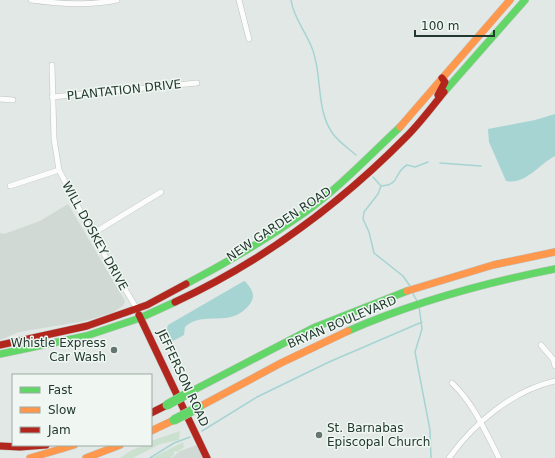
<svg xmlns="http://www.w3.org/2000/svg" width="555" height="458" viewBox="0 0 555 458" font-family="'DejaVu Sans',sans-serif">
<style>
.built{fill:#d1d9d4}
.green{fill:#cce0d0}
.water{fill:#a6d4d3}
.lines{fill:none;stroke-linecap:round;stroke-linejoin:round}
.stream{stroke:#a6d4d3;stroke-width:1.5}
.street-casing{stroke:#bfc4c2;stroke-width:6}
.fast-casing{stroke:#bdc4c0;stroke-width:8}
.slow-casing{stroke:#bdc4c0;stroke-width:8}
.jam-casing{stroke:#bdc4c0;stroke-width:8}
.street{stroke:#fbfcfb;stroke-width:5}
.fast{stroke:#63d668;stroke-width:7}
.slow{stroke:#ff974d;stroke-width:7}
.jam{stroke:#b3261e;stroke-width:7}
.fast-bridge-casing{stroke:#bcc4c0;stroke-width:10;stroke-linecap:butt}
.fast-bridge{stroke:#63d668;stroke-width:9}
.poi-dot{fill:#65766f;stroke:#f0f7f3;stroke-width:1.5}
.labels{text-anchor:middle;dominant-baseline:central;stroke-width:3;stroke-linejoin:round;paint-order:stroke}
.street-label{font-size:12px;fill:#22392f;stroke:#f0f7f3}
.poi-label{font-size:12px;fill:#22392f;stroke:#f0f7f3;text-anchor:end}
</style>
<rect width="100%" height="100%" fill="#e2e8e5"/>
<!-- built -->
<path class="built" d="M68 204 125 301 123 306 112 313 85 321 19 332 0 340V233L4 234 40 221Z
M200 444 207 458H172L180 451Z"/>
<!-- green -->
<path class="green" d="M180 431 179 440 160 444 133 458H120C129 451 140 445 151 445V441Z
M183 442 184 447 177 452 174 451V455L170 458H152Z"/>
<!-- water -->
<path class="water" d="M555 114V156C539 164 526 185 506 181L489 142 488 129 535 120Z
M244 281 246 282C252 290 256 295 250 304 230 330 204 309 185 327L184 335 173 341 169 339 166 331 168 325Z"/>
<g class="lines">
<!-- stream -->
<path class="stream" d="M291 0C293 17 306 32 312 48 323 75 315 109 333 134 339 142 349 149 356 155
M440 163 481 166
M373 177 381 186
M381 186 378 194 364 212 363 219 369 232 374 253 403 276 410 286
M381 186C401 185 393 173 407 165L415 167 428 162
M412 292 417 301
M419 306 422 329 415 352 430 430 431 458
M202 431 257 397 329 362 422 322
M150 458 174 443 190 437"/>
<!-- street casing -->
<g class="street-casing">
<path id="street" d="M31 0C59 4 89 6 117 0
M239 0 249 39
M52 65 54 139 59 170 92 234 137 309
M52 97 197 83
M0 99 13 100
M10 186 59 170
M92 234 161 192
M541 345 553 359 555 366
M452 383C474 404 485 431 499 458
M449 458C474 423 512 391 555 381"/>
</g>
<!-- fast casing -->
<g class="fast-casing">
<path id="fast" d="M444 92 525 0
M186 284C226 263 267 239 304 213 339 188 369 156 400 127
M348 331C414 302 484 283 555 269
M0 354 86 336 140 318 175 302
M192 391 313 328 407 291"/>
</g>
<!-- slow casing -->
<g class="slow-casing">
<path id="slow" d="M400 127 510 0
M407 291 493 265 555 252
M199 407 281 363 348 331
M151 431 174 420
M30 458 74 445
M86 458 120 445"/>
</g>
<!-- jam casing -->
<g class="jam-casing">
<path id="jam" d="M438 95 445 82 442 78
M175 302C261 262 340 204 407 136 420 123 432 107 444 92
M139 315 207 458
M0 345 87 326 147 305 186 284
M151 413 167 405
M0 446 20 447 46 445"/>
</g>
<!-- street -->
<use href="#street" class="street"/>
<!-- fast -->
<use href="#fast" class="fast"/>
<!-- slow -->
<use href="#slow" class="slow"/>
<!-- jam -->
<use href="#jam" class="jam"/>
<!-- fast-bridge casing -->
<g class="fast-bridge-casing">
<path id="fast-bridge" d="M167 405 192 391
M174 420 199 407"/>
</g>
<!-- fast-bridge -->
<use href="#fast-bridge" class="fast-bridge"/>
</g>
<!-- markers -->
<g class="poi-dot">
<circle cx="114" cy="350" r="4"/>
<circle cx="319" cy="435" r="4"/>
</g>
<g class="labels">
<!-- street labels -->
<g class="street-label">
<text transform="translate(124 90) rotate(-6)">PLANTATION DRIVE</text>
<text transform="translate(279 224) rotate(-34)">NEW GARDEN ROAD</text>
<text transform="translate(95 236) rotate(61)">WILL DOSKEY DRIVE</text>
<text transform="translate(342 322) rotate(-23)">BRYAN BOULEVARD</text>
<text transform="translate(183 378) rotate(65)">JEFFERSON ROAD</text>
</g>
<!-- poi labels -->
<g class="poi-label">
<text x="106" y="343">Whistle Express<tspan x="106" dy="14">Car Wash</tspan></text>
<text x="327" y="428" text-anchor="start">St. Barnabas<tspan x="327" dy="14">Episcopal Church</tspan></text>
</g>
</g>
<!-- legend -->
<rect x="12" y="374" width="140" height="72" fill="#f0f7f3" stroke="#9eaba5"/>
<rect x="20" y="387" width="20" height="6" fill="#63d668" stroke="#9eaba5"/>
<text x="48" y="394" font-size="12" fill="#22392f">Fast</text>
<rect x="20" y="407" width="20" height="6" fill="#ff974d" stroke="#9eaba5"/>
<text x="48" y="414" font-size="12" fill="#22392f">Slow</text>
<rect x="20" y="427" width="20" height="6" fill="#b3261e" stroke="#9eaba5"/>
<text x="48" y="434" font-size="12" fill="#22392f">Jam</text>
<!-- scale -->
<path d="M415 30v6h79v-6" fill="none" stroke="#22392f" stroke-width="2"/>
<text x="421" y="30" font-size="12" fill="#22392f" stroke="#f0f7f3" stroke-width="3" paint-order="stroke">100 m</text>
</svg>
